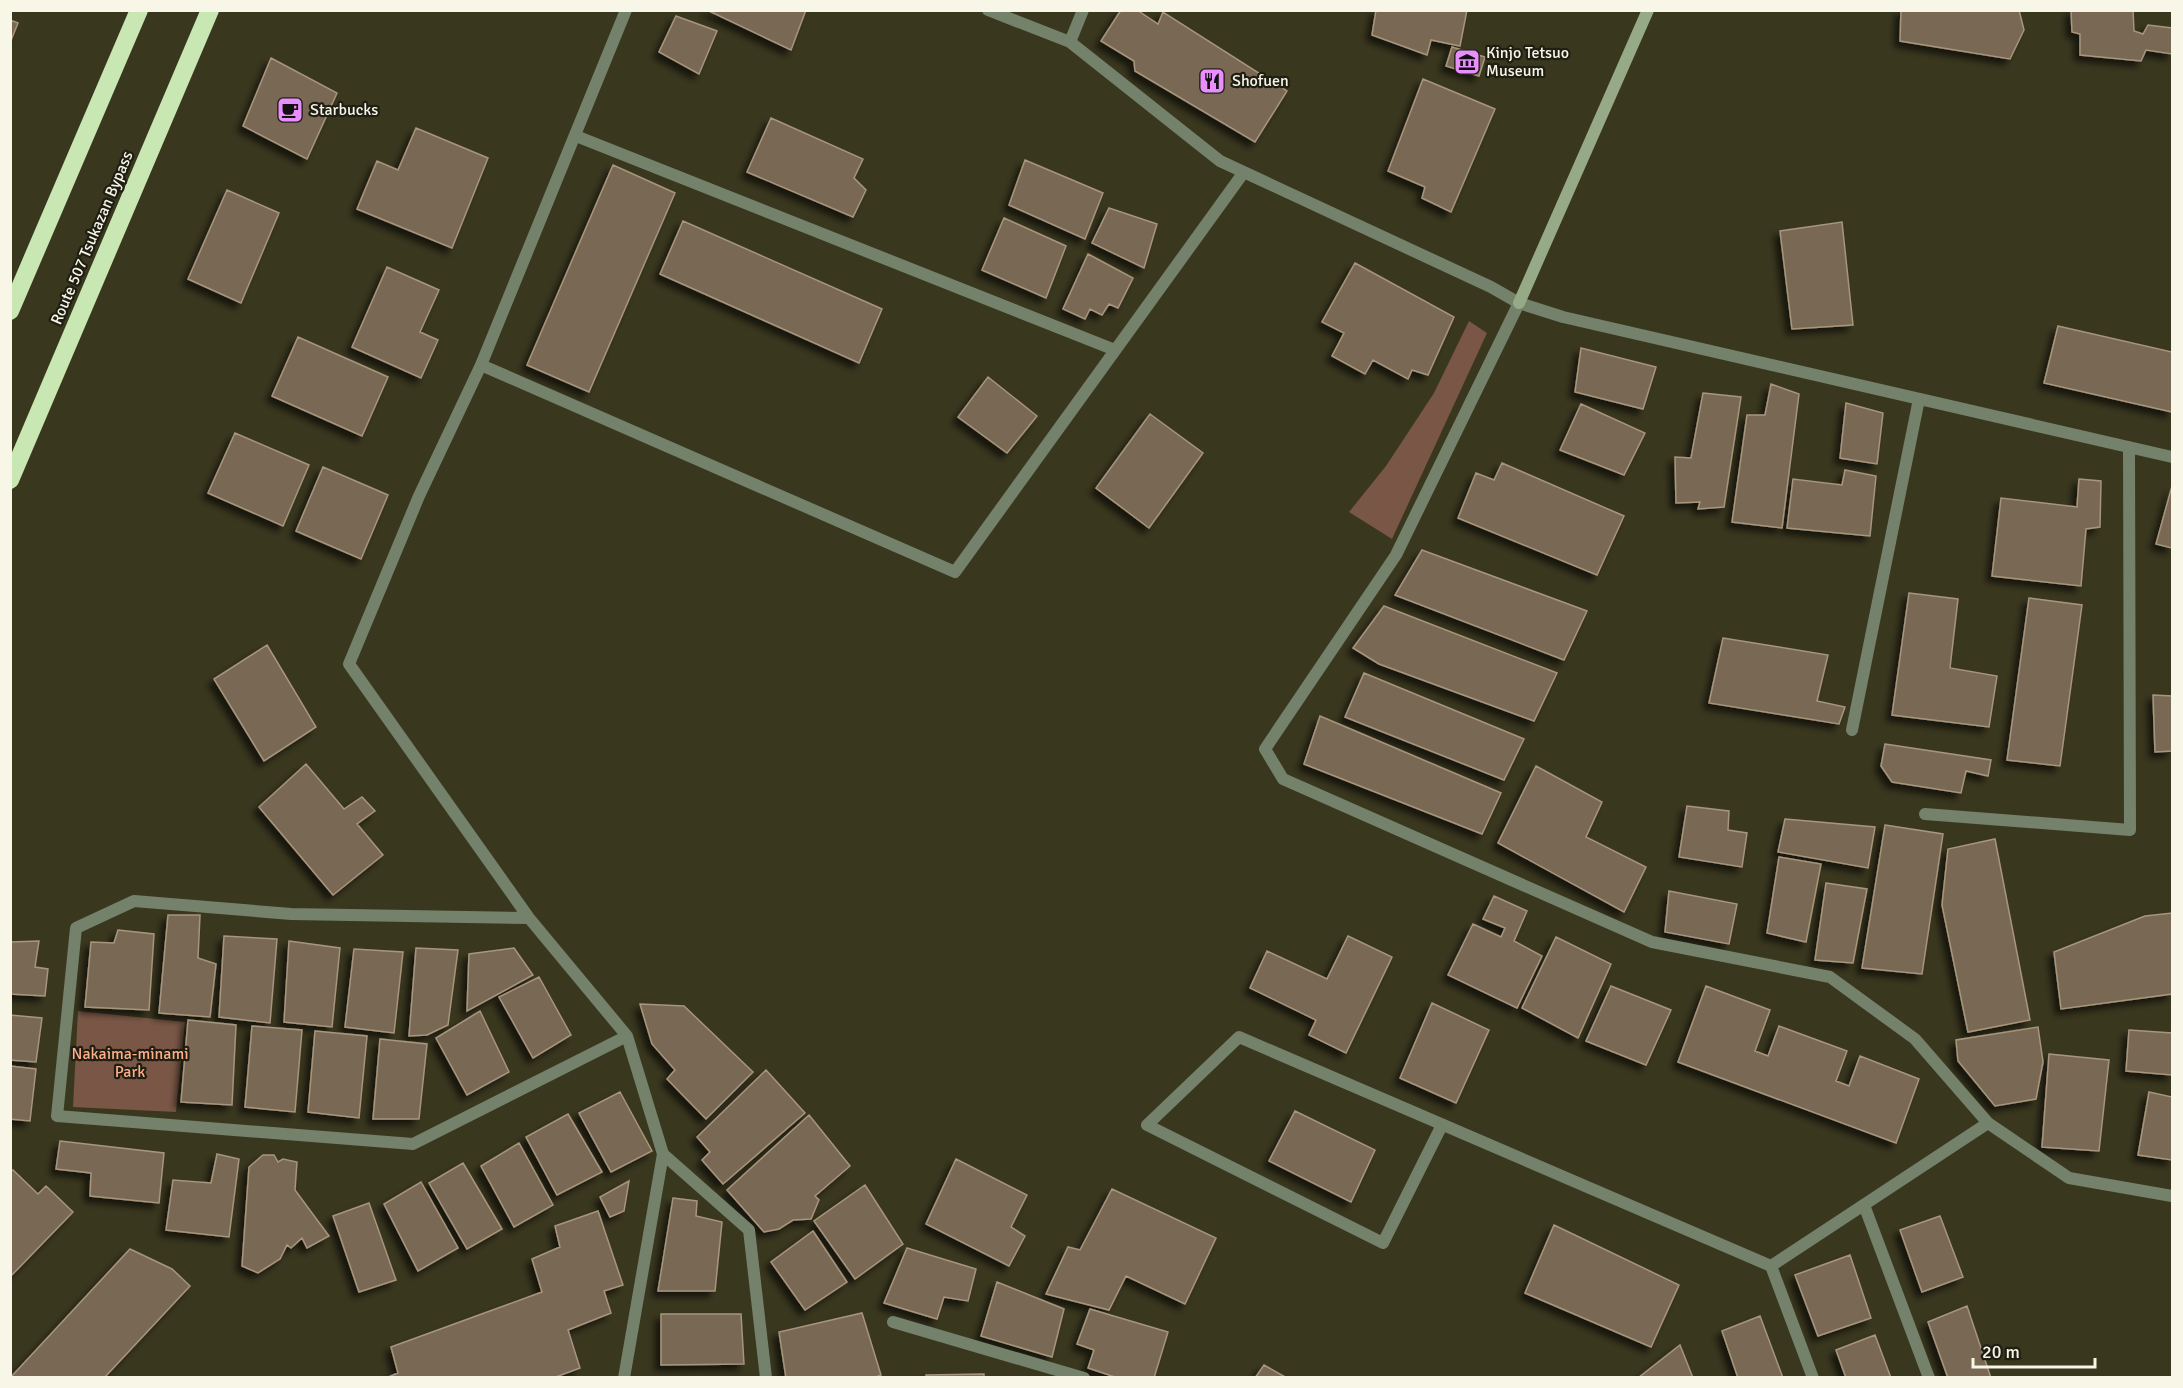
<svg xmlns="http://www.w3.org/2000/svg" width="2183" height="1388" viewBox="0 0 2183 1388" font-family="Signika,sans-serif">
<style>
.green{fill:#795645}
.building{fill:#796852;stroke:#a7957e;stroke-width:1.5;filter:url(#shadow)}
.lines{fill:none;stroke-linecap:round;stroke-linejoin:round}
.street{stroke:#74816b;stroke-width:12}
.secondary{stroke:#97aa88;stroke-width:12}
.highway{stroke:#c9e7b2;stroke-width:18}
.labels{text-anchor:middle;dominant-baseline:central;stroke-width:4.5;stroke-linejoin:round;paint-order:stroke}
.poi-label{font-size:16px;fill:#f7f6e7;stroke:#1f1e13;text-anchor:start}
.street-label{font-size:16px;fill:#f7f6e7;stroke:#1f1e13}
.park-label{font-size:16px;fill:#feae88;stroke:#1f1e13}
</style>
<defs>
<filter id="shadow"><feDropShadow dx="-5.5" dy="5.5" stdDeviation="3" flood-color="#0009"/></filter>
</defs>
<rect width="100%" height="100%" fill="#3a371f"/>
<!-- green -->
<path class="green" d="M1469 321 1487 333 1392 539 1349 512 1386 466 1434 393Z
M78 1011 185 1022 176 1112 73 1107Z"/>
<!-- building -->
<path class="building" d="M707 10H806L791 50Z
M1121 10H1137L1158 24 1163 12 1287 91 1255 142 1135 71 1134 61 1101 41Z
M1376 10H1467L1460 46 1431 40 1427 55 1372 35Z
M1901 10H2019L2024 30 2010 59 1900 41Z
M2071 10H2133L2134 31 2143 34 2148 25 2172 28V54L2146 50 2141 61 2080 55V34L2072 32Z
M676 16 717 31 699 74 659 52Z
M10 20 18 23 10 43Z
M1452 47 1485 57 1479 76 1446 66Z
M271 58 337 93 307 159 243 126Z
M1423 79 1495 109 1451 212 1422 198 1425 187 1388 171Z
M771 118 863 159 854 178 866 190 853 217 747 172Z
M416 128 488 158 452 248 357 209 377 161 398 170Z
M1025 160 1103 193 1085 239 1009 205Z
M613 165 675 193 589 392 527 365Z
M227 190 279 213 241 303 188 279Z
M1109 208 1157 224 1144 268 1092 243Z
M1004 218 1066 246 1046 298 982 270Z
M683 221 882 309 859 363 660 274Z
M1842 222 1853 325 1792 329 1780 231Z
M1088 254 1133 278 1118 308 1109 304 1102 315 1090 309 1085 319 1063 309Z
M1355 263 1454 317 1428 375 1412 370 1408 379 1373 360 1365 374 1332 356 1344 333 1322 322Z
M387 267 439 290 420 332 438 340 421 378 352 347Z
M2058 326 2172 352V412L2044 383Z
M298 337 388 377 362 436 272 396Z
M1581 348 1656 367 1643 409 1575 392Z
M988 377 1037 416 1007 453 958 417Z
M1771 384 1799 394 1782 528 1732 522 1747 415H1765Z
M1703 393 1741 397 1724 507 1698 509 1700 502 1676 503 1675 457 1691 458Z
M1846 403 1883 413 1877 464 1840 458Z
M1581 404 1645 433 1624 475 1560 450Z
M1150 414 1203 453 1149 528 1096 488Z
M235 433 309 465 283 526 208 493Z
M1502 463 1624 516 1597 575 1458 518 1476 473 1494 480Z
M323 467 388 495 361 559 296 531Z
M1845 470 1876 476 1870 536 1787 528 1793 479 1842 485Z
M2079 479 2101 481 2100 527 2086 529 2081 586 1992 576 2001 498 2077 507Z
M2172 486V548L2156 544Z
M1422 550 1587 611 1564 660 1395 595Z
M1909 593 1958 599 1950 668 1997 676 1989 727 1892 715Z
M2029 598 2082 605 2060 766 2007 760Z
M1384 606 1557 673 1534 721 1379 664 1353 648Z
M1723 638 1828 655 1817 701 1845 707 1839 724 1709 703Z
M267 645 316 727 264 761 214 679Z
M1364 673 1524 739 1504 780 1345 717Z
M2153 695 2172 696V751L2155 752Z
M1320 716 1501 793 1482 834 1304 764Z
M1885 744 1991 760 1988 776 1966 771 1961 793 1892 782 1881 766Z
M306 764 344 809 362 797 375 811 357 824 383 855 333 895 259 807Z
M1536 766 1602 802 1586 837 1646 867 1624 912 1498 843Z
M1687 806 1729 811 1728 830 1747 833 1742 867 1679 857Z
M1785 819 1875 827 1868 868 1778 852Z
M1885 825 1943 834 1922 974 1862 968Z
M1995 839 2030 1020 1968 1032 1942 905 1948 849Z
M1779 857 1821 864 1806 942 1767 933Z
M1826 883 1867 889 1853 963 1815 960Z
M1669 891 1737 904 1729 944 1665 932Z
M1494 896 1527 911 1514 941 1542 956 1517 1008 1448 975 1473 924 1501 937 1505 928 1483 919Z
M2172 913V994L2061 1009 2054 952 2145 916Z
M168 915H200L198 958 216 964 210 1017 159 1013Z
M118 930 154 934 149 1010 85 1007 91 942 114 943Z
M224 936 277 939 270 1023 219 1017Z
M1348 936 1392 957 1346 1053 1309 1035 1316 1020 1250 988 1267 951 1327 979Z
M1556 937 1611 964 1578 1038 1522 1008Z
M39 941 35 967 48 969 45 996 10 994V942Z
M289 941 340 948 332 1027 284 1022Z
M416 948 458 950 448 1025 427 1035 409 1036Z
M514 948 533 975 467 1011 469 954Z
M354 949 403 952 394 1033 345 1027Z
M539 977 571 1035 533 1058 499 997Z
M1611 986 1671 1010 1646 1065 1586 1041Z
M1706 986 1770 1010 1755 1051 1768 1056 1779 1026 1847 1051 1836 1081 1849 1086 1860 1056 1919 1079 1896 1143 1678 1062Z
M1432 1003 1489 1030 1456 1103 1400 1078Z
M640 1004 684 1006 753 1072 706 1119 667 1079 675 1070 652 1044Z
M480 1011 509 1072 467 1095 436 1038Z
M10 1015 42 1018 36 1062 10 1060Z
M188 1020 236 1025 232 1105 181 1102Z
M252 1026 302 1030 295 1112 245 1107Z
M2038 1027 2043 1062 2036 1099 1995 1106 1958 1061 1956 1040Z
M2129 1030 2172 1033V1075L2126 1071Z
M315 1031 367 1036 359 1118 308 1112Z
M380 1039 427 1044 419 1119H373Z
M2049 1054 2109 1060 2099 1151 2042 1147Z
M10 1066 36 1069 30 1121 10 1119Z
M766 1070 805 1113 723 1184 702 1160 710 1152 697 1137Z
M620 1092 652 1151 611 1172 579 1113Z
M2149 1092 2172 1097V1160L2138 1155Z
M1295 1111 1375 1150 1351 1202 1269 1161Z
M568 1114 602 1172 557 1195 526 1137Z
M809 1115 850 1166 815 1196 819 1200 811 1219 793 1220 779 1229 764 1232 727 1190Z
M60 1141 164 1153 159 1203 90 1196 91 1173 56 1169Z
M519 1143 553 1205 514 1227 481 1166Z
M217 1154 239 1159 229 1237 166 1230 173 1180 211 1183Z
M263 1155H274L278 1162 283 1159 297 1162 295 1190 329 1236 307 1248 302 1238 291 1248 287 1245 280 1259 258 1273 242 1266 249 1167Z
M956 1159 1027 1195 1011 1227 1025 1236 1009 1266 926 1224Z
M463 1163 502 1229 467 1249 429 1183Z
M13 1170 38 1194 46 1186 73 1212 10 1277V1172Z
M629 1181 624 1211 610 1217 600 1197Z
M421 1182 458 1248 418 1271 384 1204Z
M865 1185 903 1244 855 1279 814 1221Z
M1112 1189 1216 1238 1185 1304 1126 1276 1109 1310 1046 1294 1068 1247 1080 1250Z
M673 1198 697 1201 696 1216 722 1222 715 1291H658Z
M369 1203 396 1280 359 1292 333 1216Z
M598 1211 623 1285 604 1291 611 1313 568 1330 580 1368 553 1378H386L398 1373 391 1347 542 1292 532 1259 560 1247 555 1226Z
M1940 1216 1963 1277 1922 1292 1900 1230Z
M1554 1225 1679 1285 1651 1347 1525 1293Z
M813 1231 847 1282 805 1310 771 1262Z
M907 1248 976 1269 968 1301 944 1297 937 1319 884 1303Z
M130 1249 172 1269 190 1286 104 1378H10Z
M1850 1255 1871 1318 1818 1336 1795 1275Z
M997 1282 1064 1309 1052 1357 981 1336Z
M1967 1306 1991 1378H1948L1928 1322Z
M1090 1309 1168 1332 1154 1378H1118L1088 1368 1094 1350 1077 1344Z
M862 1313 881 1375 873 1378H786L779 1332Z
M661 1314H741L744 1364 661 1365Z
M1760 1316 1783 1378H1738L1722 1331Z
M1875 1335 1891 1378H1846L1836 1350Z
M1680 1345 1693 1378H1638Z
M1264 1365 1287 1378H1255Z
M984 1374V1378H926V1375Z"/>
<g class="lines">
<!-- street -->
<path class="street" d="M988 10 1070 42 1220 161 1491 287 1519 303 1563 317 2172 457
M1070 42 1083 10
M576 136 1115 350
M1519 303 1396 555 1265 749 1283 779 1652 942 1830 977 1915 1039 1988 1123 2069 1178 2172 1196
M481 365 955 572 1244 172
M1852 730 1919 399
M1925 814 2130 830 2129 447
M529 918 291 914 134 901 76 928 57 1116 413 1144 627 1036
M1442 1125 1383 1243 1147 1125 1239 1037 1771 1266 1988 1123
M663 1154 749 1230 766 1378
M1864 1205 1929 1378
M1771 1266 1813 1378
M893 1322 1084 1378
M624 1378 663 1154 627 1036 529 918 349 664 419 496 481 365 626 10"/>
<!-- secondary -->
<path class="secondary" d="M1519 303 1648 10"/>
<!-- highway -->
<path class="highway" d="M10 311 139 10
M10 480 210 10"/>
</g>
<!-- icons -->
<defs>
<g id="museum-square" transform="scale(1.35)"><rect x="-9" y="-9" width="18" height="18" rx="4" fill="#e98efe" stroke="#1f1e13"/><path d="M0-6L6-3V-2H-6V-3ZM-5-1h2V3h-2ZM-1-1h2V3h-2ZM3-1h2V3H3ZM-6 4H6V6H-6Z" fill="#111"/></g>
<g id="restaurant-square" transform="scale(1.35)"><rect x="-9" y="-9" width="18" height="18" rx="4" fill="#e98efe" stroke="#1f1e13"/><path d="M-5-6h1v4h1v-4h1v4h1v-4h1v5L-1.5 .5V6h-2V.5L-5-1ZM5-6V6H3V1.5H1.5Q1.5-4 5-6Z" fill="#111"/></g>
<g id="cafe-square" transform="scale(1.35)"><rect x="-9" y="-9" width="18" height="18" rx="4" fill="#e98efe" stroke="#1f1e13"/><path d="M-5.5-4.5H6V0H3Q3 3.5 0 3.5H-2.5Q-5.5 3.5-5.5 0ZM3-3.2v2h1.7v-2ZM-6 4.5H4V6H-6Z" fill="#111"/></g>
</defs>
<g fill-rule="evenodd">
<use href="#museum-square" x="1467" y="62"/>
<use href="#restaurant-square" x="1212" y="81"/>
<use href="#cafe-square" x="290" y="110"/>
</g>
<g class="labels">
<!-- poi labels -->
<g class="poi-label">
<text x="1486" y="53">Kinjo Tetsuo<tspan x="1486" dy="18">Museum</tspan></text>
<text x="1232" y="81">Shofuen</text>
<text x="310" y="110">Starbucks</text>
</g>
<!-- street labels -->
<g class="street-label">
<text transform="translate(92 238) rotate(-67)">Route 507 Tsukazan Bypass</text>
</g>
<!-- park labels -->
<g class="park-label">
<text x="130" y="1054">Nakaima-minami<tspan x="130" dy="18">Park</tspan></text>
</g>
</g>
<!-- border -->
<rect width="2183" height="1388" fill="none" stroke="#f7f6e7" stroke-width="24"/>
<!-- scale -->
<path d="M1973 1358v9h122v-9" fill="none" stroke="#f7f6e7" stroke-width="3"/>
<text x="1982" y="1358" font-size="18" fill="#f7f6e7" stroke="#1f1e13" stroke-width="4.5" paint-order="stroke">20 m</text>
</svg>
